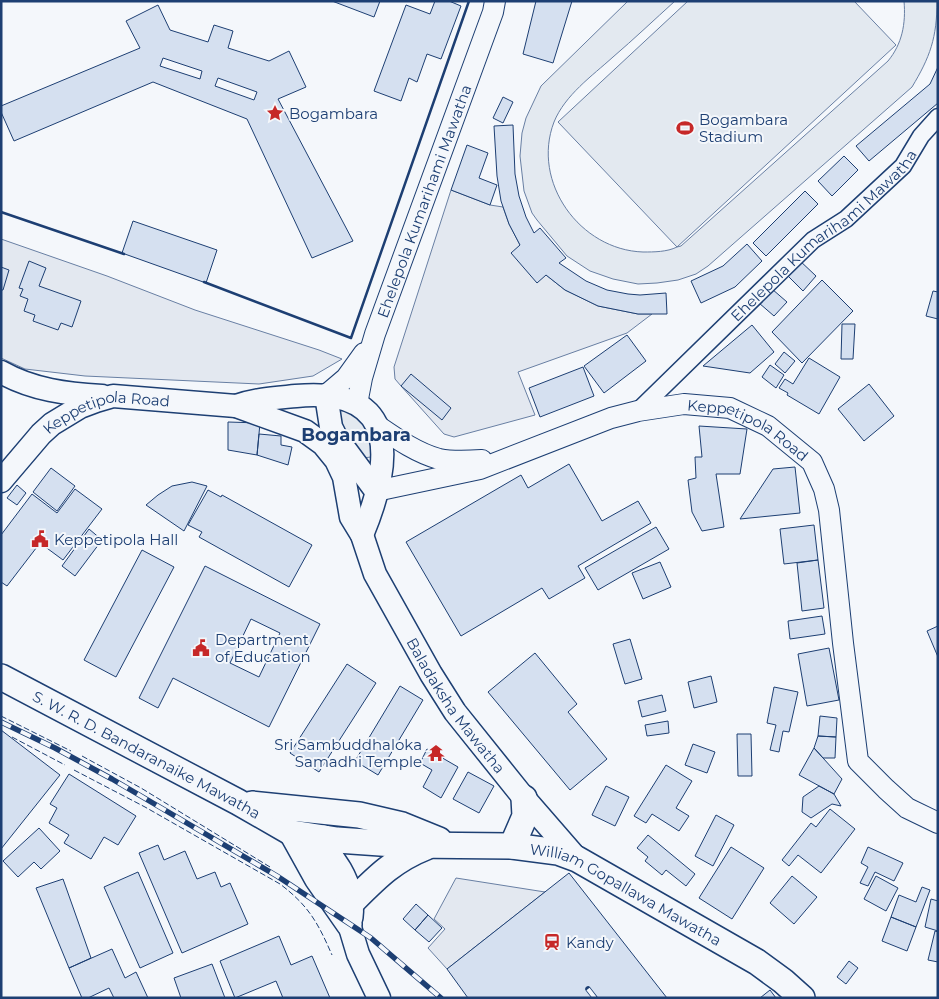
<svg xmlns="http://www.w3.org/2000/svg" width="939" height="999" viewBox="0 0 939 999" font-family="Montserrat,sans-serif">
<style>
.green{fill:#e3e9f0;stroke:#687fa3}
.parking{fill:#e3e8f0;stroke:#687fa3}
.building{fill:#d5e0f0;stroke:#1d3f73;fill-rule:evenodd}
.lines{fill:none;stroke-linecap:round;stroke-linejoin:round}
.minor-casing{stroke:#1d3f73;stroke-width:19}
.tertiary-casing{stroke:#1d3f73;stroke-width:22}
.secondary-casing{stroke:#1d3f73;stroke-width:25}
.primary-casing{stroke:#1d3f73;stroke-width:28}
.minor{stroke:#f4f7fb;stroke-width:16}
.tertiary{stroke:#f4f7fb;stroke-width:20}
.secondary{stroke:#f4f7fb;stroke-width:22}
.primary{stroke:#f4f7fb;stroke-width:25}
.rail-casing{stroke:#1d3f73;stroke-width:5.5}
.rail{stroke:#f4f7fb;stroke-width:4;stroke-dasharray:11;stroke-linecap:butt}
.fence{stroke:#1d3f73;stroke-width:1;stroke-dasharray:6 2.5;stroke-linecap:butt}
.wall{stroke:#1d3f73;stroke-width:2.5}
.labels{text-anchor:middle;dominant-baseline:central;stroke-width:4;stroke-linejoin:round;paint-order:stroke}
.poi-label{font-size:15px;fill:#1d3f73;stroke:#f4f7fb;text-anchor:start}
.street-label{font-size:15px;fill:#1d3f73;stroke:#f4f7fb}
.quarter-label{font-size:18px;font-weight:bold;fill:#1d3f73;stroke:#f4f7fb}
</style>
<rect width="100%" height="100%" fill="#f4f7fb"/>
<!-- green -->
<path class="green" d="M628 1H675C654 20 634 39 613 57 592 76 565 95 554 122 531 182 580 250 643 252 654 252 667 252 677 247L558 122 688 1H854L896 45 677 247 681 246 888 61C902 44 906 24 904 1H937C937 38 930 57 912 87L708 266 696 274 678 280 657 283 638 284 613 279 590 271 567 256 537 220 532 213 524 191 520 156 522 133 526 118 541 86Z
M342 406 358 415 371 438V457L363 458 355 456 337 416Z"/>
<!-- parking -->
<path class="parking" d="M451 190 490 205 503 207 509 224 520 245 546 275 565 290 598 306 638 314H652L627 333 518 372 535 415 454 437 444 434 401 386 395 379 394 367Z
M1 239 107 276 195 310 319 350 342 359 313 376 259 384 85 376 25 369 1 358Z
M456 878 545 892 447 969 428 948 445 929 434 919Z"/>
<!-- building -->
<path class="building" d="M332 1H380L374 17Z
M435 1H449L461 6 441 59 427 54 417 82 409 78 401 101 374 91 406 5 430 14Z
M536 1H572L553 63 523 54Z
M158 5 170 30 208 42 214 25 233 31 228 48 269 61 289 51 306 87 278 99 353 241 312 258 247 119 153 82 14 141 1 112V106L140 48 126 21ZM163 58 202 71 200 79 160 66ZM218 78 257 92 254 100 215 86Z
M938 67V103L869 161 856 146 930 84Z
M503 97 513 102 503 123 493 118Z
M513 125 515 174 519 196 526 217 534 233 540 228 566 258 559 263 586 281 607 290 628 294 640 295 666 293 667 314H638L598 306 565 290 546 275 537 283 511 253 520 245 509 224 501 201 497 176 494 126Z
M467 145 488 153 479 178 497 185 490 205 451 190Z
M844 156 858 170 832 196 818 181Z
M805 191 818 204 766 256 753 243Z
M133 221 217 250 206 283 122 253Z
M747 244 762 261 735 287 701 303 691 281 723 266Z
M798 259 816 276 803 291 785 273Z
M29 261 46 268 39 286 81 301 72 327 61 323 58 330 33 321 35 315 24 311 28 299 20 296 23 289 19 288Z
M1 267 9 270 3 290H1Z
M822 280 853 311 802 363 772 332Z
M772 289 787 302 774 316 759 303Z
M933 291 938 292V319L926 316Z
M842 324H855L853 359H841Z
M752 325 774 352 750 373 703 366Z
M627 335 646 361 604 393 584 366Z
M784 352 795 361 785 373 775 364Z
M809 358 840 377 819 414 787 395 788 393 779 388 785 379 793 384Z
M770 365 784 375 776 388 762 377Z
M583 367 594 396 540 417 529 388Z
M411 374 451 408 442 420 401 386Z
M869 384 894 416 864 441 838 409Z
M228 422 260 423 257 455 228 450Z
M699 426 747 429 740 474H716L724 527 702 531 692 512 688 480 696 478 695 457H702Z
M259 434 281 436V445L292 447 288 465 257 455Z
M569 464 602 521 638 501 651 523 578 566 585 578 549 599 542 588 461 636 406 542 521 475 528 488Z
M795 467 800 513 740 519 773 469Z
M51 468 75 486 57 511 33 492Z
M192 482 207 486 184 531 146 505 158 495 172 486Z
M17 485 26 493 17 505 7 498Z
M75 489 102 509 63 560 40 543 7 586 1 582V535L32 494 57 513Z
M208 490 221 497 222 495 312 545 289 587 199 537 202 532 188 525Z
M814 525 818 560 784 564 780 529Z
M656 527 669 549 598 590 585 568Z
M89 529 102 540 75 576 62 566Z
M142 550 174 567 116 677 84 660Z
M818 560 824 608 802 611 797 563Z
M660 562 671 587 643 599 632 573Z
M205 566 320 624 269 727 173 678 158 708 139 698ZM251 619 280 633 259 677 230 663Z
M822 616 825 634 790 639 788 621Z
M938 626V657L927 631Z
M630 639 642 679 625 684 613 644Z
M829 648 839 700 807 706 798 654Z
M535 653 577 704 568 712 607 759 570 790 488 692Z
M347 664 376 683 319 772 290 753Z
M711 676 717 702 694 708 688 682Z
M400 686 423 700 378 775 355 761Z
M774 687 798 692 789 732 783 731 779 752 770 750 776 725 767 723Z
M662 695 666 711 642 717 638 701Z
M820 716 837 718 836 737 818 736Z
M668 721 669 733 647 736 645 725Z
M1 730 60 775 1 849Z
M737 734H751L752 776H738Z
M818 736 836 737 835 758H823L814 748Z
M693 744 715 752 707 773 685 765Z
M814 748 842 779 834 794 799 775Z
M427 749 458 767 441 798 423 787 432 770 420 763Z
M666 765 692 781 676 808 689 816 679 831 652 814 646 823 634 816Z
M468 772 494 786 479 813 453 799Z
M69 774 136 816 118 845 104 837 91 859 64 843 69 835 49 823 57 808 50 804Z
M606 786 629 797 615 826 592 815Z
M819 786 834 794 841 806 832 804 811 818 802 812 803 797Z
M830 809 855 829 821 873 798 855 789 866 782 860 811 823 816 827Z
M716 815 734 825 713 866 695 856Z
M39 828 60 851 41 869 34 862 18 877 3 861Z
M648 835 695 874 686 886 666 870 662 875 645 861 648 857 637 848Z
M158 845 164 860 185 851 197 879 215 872 221 887 230 883 248 924 182 953 139 853Z
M731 847 764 868 732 919 699 898Z
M868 847 903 863 894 881 875 872 868 886 860 883 868 867 861 863Z
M138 872 173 953 140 968 104 887Z
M569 873 667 998H468L447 969Z
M792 876 817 897 794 924 770 903Z
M876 876 898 888 886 911 864 899Z
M63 879 91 958 69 968 36 888Z
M922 887 930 890 916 927 891 917 899 895 916 902Z
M931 899 938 901V931L925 927Z
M416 904 428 915 415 930 403 919Z
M428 915 442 928 429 942 415 930Z
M891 917 916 927 907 951 882 941Z
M935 931 938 932V962L928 960Z
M279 936 291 965 312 956 330 998H283L276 981 235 998 220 961Z
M112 949 125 978 136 972 148 998H114L109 988 88 998H82L69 968Z
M849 961 858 968 846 984 837 977Z
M212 964 225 998H181L174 978Z
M770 990 776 998H760Z"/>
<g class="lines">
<!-- minor casing -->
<g class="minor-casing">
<g id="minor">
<path id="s1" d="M638 411 813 240 846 219 903 166 921 136 938 117"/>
</g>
</g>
<!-- tertiary casing -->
<g class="tertiary-casing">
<g id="tertiary">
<path d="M326 395 346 378 364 353"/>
<path id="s2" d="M357 404 362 378 375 334 493 12 495 1"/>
<path d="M378 426C397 439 417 453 439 459 453 462 468 461 482 460"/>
<path id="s3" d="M376 491 480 469 611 418 638 411 684 404 730 408 768 426 812 462 824 489 829 510 843 643 858 761 886 789 907 808 938 823"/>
</g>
</g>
<!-- secondary casing -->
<g class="secondary-casing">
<g id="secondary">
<path d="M1 372C33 390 67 394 102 396"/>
<path d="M326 395 331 427 336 437 376 491"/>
<path d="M236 406C255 399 276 398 296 396 402 386 392 463 362 535"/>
<path id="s4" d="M1 481 41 434 52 424 80 407 96 401 113 396 236 406 305 431 323 444 336 460 344 477 351 517 362 535 375 574 431 674 455 712 524 798 577 859"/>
<path d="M349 924 358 954 379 998"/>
</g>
</g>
<!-- primary casing -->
<g class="primary-casing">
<g id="primary">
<path id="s5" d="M1 677 238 802 292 833 337 840 409 845 512 846 558 852 577 859 757 962 783 981 802 998"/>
<path d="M252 804 359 815 402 825 439 840"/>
<path d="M292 833 317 878 349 924"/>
<path d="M324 838C325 851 332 859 339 870 347 884 352 901 350 917"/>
<path d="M512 846 525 816 524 798"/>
<path d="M351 903C376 878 393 860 426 847"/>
</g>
</g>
<!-- minor -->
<use href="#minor" class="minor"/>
<!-- tertiary -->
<use href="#tertiary" class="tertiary"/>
<!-- secondary -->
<use href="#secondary" class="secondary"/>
<!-- primary -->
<use href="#primary" class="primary"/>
<!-- rail casing -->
<g class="rail-casing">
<path id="rail" d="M1 722 55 748 112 779 277 876 371 938 441 998
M588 989 595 998"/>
</g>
<!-- rail -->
<use href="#rail" class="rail"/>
<!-- fence -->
<path class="fence" d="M1 716 71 751
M12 737 65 765
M82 756 141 788 270 867
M74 770 145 807 280 884C309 906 318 923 332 955"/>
<!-- wall -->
<path class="wall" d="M1 212 124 254
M204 282 351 338 469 1"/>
</g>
<!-- icons -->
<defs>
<g id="sight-bare" transform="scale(1.35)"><path d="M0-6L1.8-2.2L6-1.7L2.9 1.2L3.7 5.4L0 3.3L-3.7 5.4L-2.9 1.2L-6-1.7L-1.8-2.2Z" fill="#c62828" stroke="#f4f7fb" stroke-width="2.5" paint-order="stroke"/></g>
<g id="stadium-bare" transform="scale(1.35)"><path d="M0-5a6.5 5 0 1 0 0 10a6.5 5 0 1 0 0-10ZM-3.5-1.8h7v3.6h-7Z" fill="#c62828" stroke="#f4f7fb" stroke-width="2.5" paint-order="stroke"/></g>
<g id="civic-bare" transform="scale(1.35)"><path d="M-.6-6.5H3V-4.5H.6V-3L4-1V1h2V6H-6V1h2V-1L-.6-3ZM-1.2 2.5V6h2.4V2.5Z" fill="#c62828" stroke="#f4f7fb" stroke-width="2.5" paint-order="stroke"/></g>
<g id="temple-bare" transform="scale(1.35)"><path d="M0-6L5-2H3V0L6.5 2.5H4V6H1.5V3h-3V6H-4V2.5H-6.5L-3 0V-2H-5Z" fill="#c62828" stroke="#f4f7fb" stroke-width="2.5" paint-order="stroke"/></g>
<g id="station-bare" transform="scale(1.35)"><path d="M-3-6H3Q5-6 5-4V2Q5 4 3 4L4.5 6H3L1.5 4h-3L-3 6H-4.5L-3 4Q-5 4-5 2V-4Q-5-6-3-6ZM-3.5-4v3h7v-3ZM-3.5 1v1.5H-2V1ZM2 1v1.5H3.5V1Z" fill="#c62828" stroke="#f4f7fb" stroke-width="2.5" paint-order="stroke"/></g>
</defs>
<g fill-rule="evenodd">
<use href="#sight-bare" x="275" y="113"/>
<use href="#stadium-bare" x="685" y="128"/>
<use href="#civic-bare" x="40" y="539"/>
<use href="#civic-bare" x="201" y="648"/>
<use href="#temple-bare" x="436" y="753"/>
<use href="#station-bare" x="552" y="942"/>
</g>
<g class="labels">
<!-- poi labels -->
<g class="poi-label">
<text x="289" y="113">Bogambara</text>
<text x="699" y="119">Bogambara<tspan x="699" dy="17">Stadium</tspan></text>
<text x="54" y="539">Keppetipola Hall</text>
<text x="215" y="639">Department<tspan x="215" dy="17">of Education</tspan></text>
<text x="422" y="744" text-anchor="end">Sri Sambuddhaloka<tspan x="422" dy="17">Samadhi Temple</tspan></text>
<text x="566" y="942">Kandy</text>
</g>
<!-- street labels -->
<g class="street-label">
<text stroke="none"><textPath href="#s2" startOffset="214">Ehelepola Kumarihami Mawatha</textPath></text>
<text stroke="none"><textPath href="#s1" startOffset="256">Ehelepola Kumarihami Mawatha</textPath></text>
<text stroke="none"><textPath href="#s4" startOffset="134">Keppetipola Road</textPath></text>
<text stroke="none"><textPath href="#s3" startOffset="392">Keppetipola Road</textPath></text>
<text stroke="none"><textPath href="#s4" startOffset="660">Baladaksha Mawatha</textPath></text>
<text stroke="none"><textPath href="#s5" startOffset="165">S. W. R. D. Bandaranaike Mawatha</textPath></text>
<text stroke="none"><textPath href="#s5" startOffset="676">William Gopallawa Mawatha</textPath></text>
</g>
<!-- quarter labels -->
<g class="quarter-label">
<text x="356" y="435">Bogambara</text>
</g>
</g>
<!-- border -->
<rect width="939" height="999" fill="none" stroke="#1d3f73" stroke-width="5"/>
</svg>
